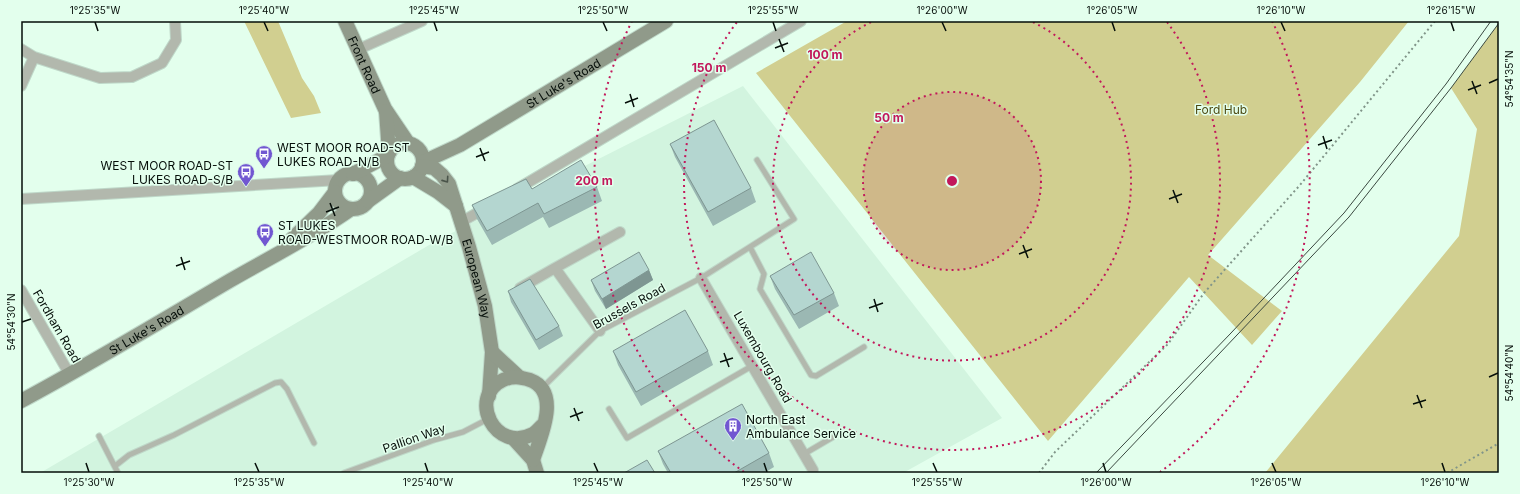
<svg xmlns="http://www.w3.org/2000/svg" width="1520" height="494" viewBox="0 0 1520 494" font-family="Inter,sans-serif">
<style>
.built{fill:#d2f4df}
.green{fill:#d1cf90}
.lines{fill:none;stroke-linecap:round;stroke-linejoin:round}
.lane-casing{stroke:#bfd8c9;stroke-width:7}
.street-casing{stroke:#bfd8c9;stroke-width:12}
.secondary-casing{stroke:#bfd8c9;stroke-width:16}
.path{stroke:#819589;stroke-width:2;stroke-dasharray:2 3;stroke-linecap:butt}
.lane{stroke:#b2b8ad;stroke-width:5}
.street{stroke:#b2b8ad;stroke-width:10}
.secondary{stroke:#909a8a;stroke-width:14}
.tram{stroke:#3a4840;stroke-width:1}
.wall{fill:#9bb8b3}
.shaded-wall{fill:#7e9692}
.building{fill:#b4d6d0;stroke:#7e9692}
.oneway{stroke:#4a544a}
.ticks{fill:none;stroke:#050e09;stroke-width:1.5}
.ring{fill:none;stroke:#c2185b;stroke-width:2;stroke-dasharray:2 4}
.labels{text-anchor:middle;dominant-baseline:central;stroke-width:3;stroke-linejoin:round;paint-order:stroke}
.street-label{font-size:12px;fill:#050e09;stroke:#e3ffed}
.park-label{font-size:12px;fill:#4d4a12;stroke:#e3ffed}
.poi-label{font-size:12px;fill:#050e09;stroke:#e3ffed;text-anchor:start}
.centre{fill:#c2185b;stroke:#e3ffed;stroke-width:2}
.ring-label{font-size:12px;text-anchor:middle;font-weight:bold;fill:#c2185b;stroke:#e3ffed;stroke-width:3;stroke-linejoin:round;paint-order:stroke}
.neatline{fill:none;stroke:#050e09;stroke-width:1.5}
.ticks-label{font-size:10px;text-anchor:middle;fill:#050e09}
</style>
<rect width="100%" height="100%" fill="#e3ffed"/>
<!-- built -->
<path class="built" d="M743 86 1002 418 903 473H40L436 241Z"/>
<!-- green -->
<path class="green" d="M244 21H278L302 78 314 96 321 113 291 118Z
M847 21H1409L1360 82 1208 255 1282 311 1252 345 1189 277 1048 441 756 73Z
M1499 23V469L1495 473H1265L1459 236 1477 129 1451 88Z"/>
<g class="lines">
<!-- lane casing -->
<g class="lane-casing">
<path id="lane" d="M750 247 764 274 760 289 811 375 816 376 864 347
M542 388 600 331 701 278 794 219 757 160
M609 409 627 438 752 366
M99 436 118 473
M804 454 833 437
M115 466 129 455 174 435 275 383 281 382 287 389 314 443
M344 473 434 440 463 432 488 419"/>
</g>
<!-- street casing -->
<g class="street-casing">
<path id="street" d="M21 49 34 57 100 78 132 77 162 63 176 40 175 21
M359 49 422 21
M21 86 34 57
M517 189 801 21
M21 199 339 180
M461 222 486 208
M555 268 620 232
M701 278 813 470
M520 288 555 268 600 331
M21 290 70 375"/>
</g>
<!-- secondary casing -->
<g class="secondary-casing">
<g id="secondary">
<path id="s1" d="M345 21 385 109 408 143"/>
<path d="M386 111 389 153"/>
<circle cx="405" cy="161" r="18"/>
<path id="s2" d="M423 162 460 145 666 21"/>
<path id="s3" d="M422 166 434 168 442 175 449 184 469 247 485 306 492 352 489 396"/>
<circle cx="353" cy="191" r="18"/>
<path d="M353 174 387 156"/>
<path d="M413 177 438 192 456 206"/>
<path d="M368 201 400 178"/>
<path d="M291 240 319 213 335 192"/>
<path d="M492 352 519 377"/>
<path id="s4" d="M21 401C92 363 161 321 231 280 271 257 313 236 351 209"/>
<path d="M513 438 533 460 537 473"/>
<path d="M533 460C540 438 562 392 530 380 520 377 513 376 503 380 467 397 495 454 533 434 537 432 540 427 544 424"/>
</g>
</g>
<!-- path -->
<path class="path" d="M1039 473 1055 452 1168 344 1204 293 1300 185 1435 21
M1447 473 1499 443"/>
<!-- lane -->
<use href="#lane" class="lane"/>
<!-- street -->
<use href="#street" class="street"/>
<!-- secondary -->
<use href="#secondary" class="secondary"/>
<!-- tram -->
<path class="tram" d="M1096 473 1231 333 1344 213 1446 84 1491 21
M1106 473 1349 217 1451 88 1499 23"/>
</g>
<!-- wall -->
<path class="wall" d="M670 144 751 188 756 202 713 226 675 157Z
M597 187 602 201 549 228 543 217 492 245 477 219 472 205 532 189Z
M649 270 653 280 606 309 595 291 591 280Z
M770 276 834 293 839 306 799 329 775 289Z
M508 291 559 326 563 336 539 350 511 302Z
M613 351H708L713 365 641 406 618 365Z
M658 451 769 453 774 467 764 473H668L663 464Z"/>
<!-- shaded-wall -->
<path class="shaded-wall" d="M649 270 653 280 606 309 602 299Z"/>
<!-- building -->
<path class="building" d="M714 120 751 188 708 212 670 144Z
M581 160 597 187 544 214 538 203 487 231 472 205 526 179 532 189Z
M639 252 649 270 602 299 591 280Z
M811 252 834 293 794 315 770 276Z
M530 279 559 326 536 340 508 291Z
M685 310 708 351 636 392 613 351Z
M742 404 769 453 734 473H671L658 451Z
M647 460 655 473H624Z"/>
<!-- one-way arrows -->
<defs><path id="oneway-chevron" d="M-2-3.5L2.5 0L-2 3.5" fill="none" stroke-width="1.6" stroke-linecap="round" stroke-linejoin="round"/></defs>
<use class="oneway" href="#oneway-chevron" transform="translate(446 180) rotate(55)"/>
<!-- ticks -->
<path class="ticks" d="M95 22 98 31M264 22 268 31M434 22 437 31M603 22 607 31M773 22 776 31M942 22 946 31M1112 22 1115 31M1281 22 1285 31M1451 22 1454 31M779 39 784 52M775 48 788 43M1472 81 1477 94M1489 83 1498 79M1468 90 1481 85M630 94 634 107M625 103 638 98M1323 136 1327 149M1318 145 1332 140M480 148 485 161M476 157 489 152M1173 190 1178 203M1169 199 1182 194M330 203 335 216M326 212 339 207M1023 245 1028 258M1019 254 1032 249M181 257 185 270M176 266 190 261M874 299 878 312M869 308 883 303M22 322 31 319M724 353 729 367M720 362 733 358M1489 377 1498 373M1417 395 1422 408M1413 404 1426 400M574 408 579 421M570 417 583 412M86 463 89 472M255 463 259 472M425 463 428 472M594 463 598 472M764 463 767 472M933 463 937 472M1103 463 1106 472M1272 463 1276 472M1442 463 1445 472"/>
<!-- distance rings -->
<circle cx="952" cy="181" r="89" fill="#c2185b" fill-opacity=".12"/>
<g class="ring">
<circle cx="952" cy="181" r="89"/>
<path d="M1033 22A179 179 0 1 1 871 22"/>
<path d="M1167 22A268 268 0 1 1 737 22"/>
<path d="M744 472A358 358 0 0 1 632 21M1272 21A358 358 0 0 1 1160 472"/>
</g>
<!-- icons -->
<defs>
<g id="bus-pin" transform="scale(0.9)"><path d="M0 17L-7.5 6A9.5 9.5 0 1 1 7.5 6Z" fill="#7157d1" stroke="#e3ffed"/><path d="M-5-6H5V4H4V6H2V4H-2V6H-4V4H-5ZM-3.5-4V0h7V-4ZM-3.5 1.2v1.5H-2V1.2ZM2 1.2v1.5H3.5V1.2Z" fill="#fff"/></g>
<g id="building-pin" transform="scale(0.9)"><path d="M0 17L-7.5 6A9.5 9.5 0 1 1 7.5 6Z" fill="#7157d1" stroke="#e3ffed"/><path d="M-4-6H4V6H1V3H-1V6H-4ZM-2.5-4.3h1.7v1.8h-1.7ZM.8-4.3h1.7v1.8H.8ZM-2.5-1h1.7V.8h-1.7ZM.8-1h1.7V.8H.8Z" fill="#fff"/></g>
</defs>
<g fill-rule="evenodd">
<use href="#bus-pin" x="264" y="154"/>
<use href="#bus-pin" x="246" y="172"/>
<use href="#bus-pin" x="265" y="232"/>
<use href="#building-pin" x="733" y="426"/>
</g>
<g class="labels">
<!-- street labels -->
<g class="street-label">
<text stroke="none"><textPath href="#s1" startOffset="48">Front Road</textPath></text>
<text stroke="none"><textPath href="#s2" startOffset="161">St Luke's Road</textPath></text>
<text stroke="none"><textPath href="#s3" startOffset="133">European Way</textPath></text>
<text transform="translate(629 306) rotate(-29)">Brussels Road</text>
<text transform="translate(57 326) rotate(60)">Fordham Road</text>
<text stroke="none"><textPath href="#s4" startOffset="144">St Luke's Road</textPath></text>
<text transform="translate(763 357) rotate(60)">Luxembourg Road</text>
<text transform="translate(414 438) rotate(-19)">Pallion Way</text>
</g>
<!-- park labels -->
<g class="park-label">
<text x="1221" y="109">Ford Hub</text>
</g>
<!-- poi labels -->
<g class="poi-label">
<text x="277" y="147">WEST MOOR ROAD-ST<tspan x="277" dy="14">LUKES ROAD-N/B</tspan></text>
<text x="233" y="165" text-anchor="end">WEST MOOR ROAD-ST<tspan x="233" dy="14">LUKES ROAD-S/B</tspan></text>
<text x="278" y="225">ST LUKES<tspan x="278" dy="14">ROAD-WESTMOOR ROAD-W/B</tspan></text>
<text x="746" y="419">North East<tspan x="746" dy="14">Ambulance Service</tspan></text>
</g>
</g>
<circle cx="952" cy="181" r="6" class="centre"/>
<g class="ring-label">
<text x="825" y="59">100 m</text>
<text x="709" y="72">150 m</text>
<text x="889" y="122">50 m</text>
<text x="594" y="185">200 m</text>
</g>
<!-- border -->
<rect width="1520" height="494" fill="none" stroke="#e3ffed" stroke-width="44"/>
<rect x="22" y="22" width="1476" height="450" class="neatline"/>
<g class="ticks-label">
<text x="95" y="14">1°25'35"W</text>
<text x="264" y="14">1°25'40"W</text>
<text x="434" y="14">1°25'45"W</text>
<text x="603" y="14">1°25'50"W</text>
<text x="773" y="14">1°25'55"W</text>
<text x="942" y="14">1°26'00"W</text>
<text x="1112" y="14">1°26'05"W</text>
<text x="1281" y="14">1°26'10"W</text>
<text x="1451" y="14">1°26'15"W</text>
<text transform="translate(1509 79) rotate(-90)" y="4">54°54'35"N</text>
<text transform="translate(11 322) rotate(-90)" y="4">54°54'30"N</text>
<text transform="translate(1509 373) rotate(-90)" y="4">54°54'40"N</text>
<text x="89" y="486">1°25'30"W</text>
<text x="259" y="486">1°25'35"W</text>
<text x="428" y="486">1°25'40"W</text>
<text x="598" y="486">1°25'45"W</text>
<text x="767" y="486">1°25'50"W</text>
<text x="937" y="486">1°25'55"W</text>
<text x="1106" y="486">1°26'00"W</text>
<text x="1276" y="486">1°26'05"W</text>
<text x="1445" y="486">1°26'10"W</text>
</g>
</svg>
